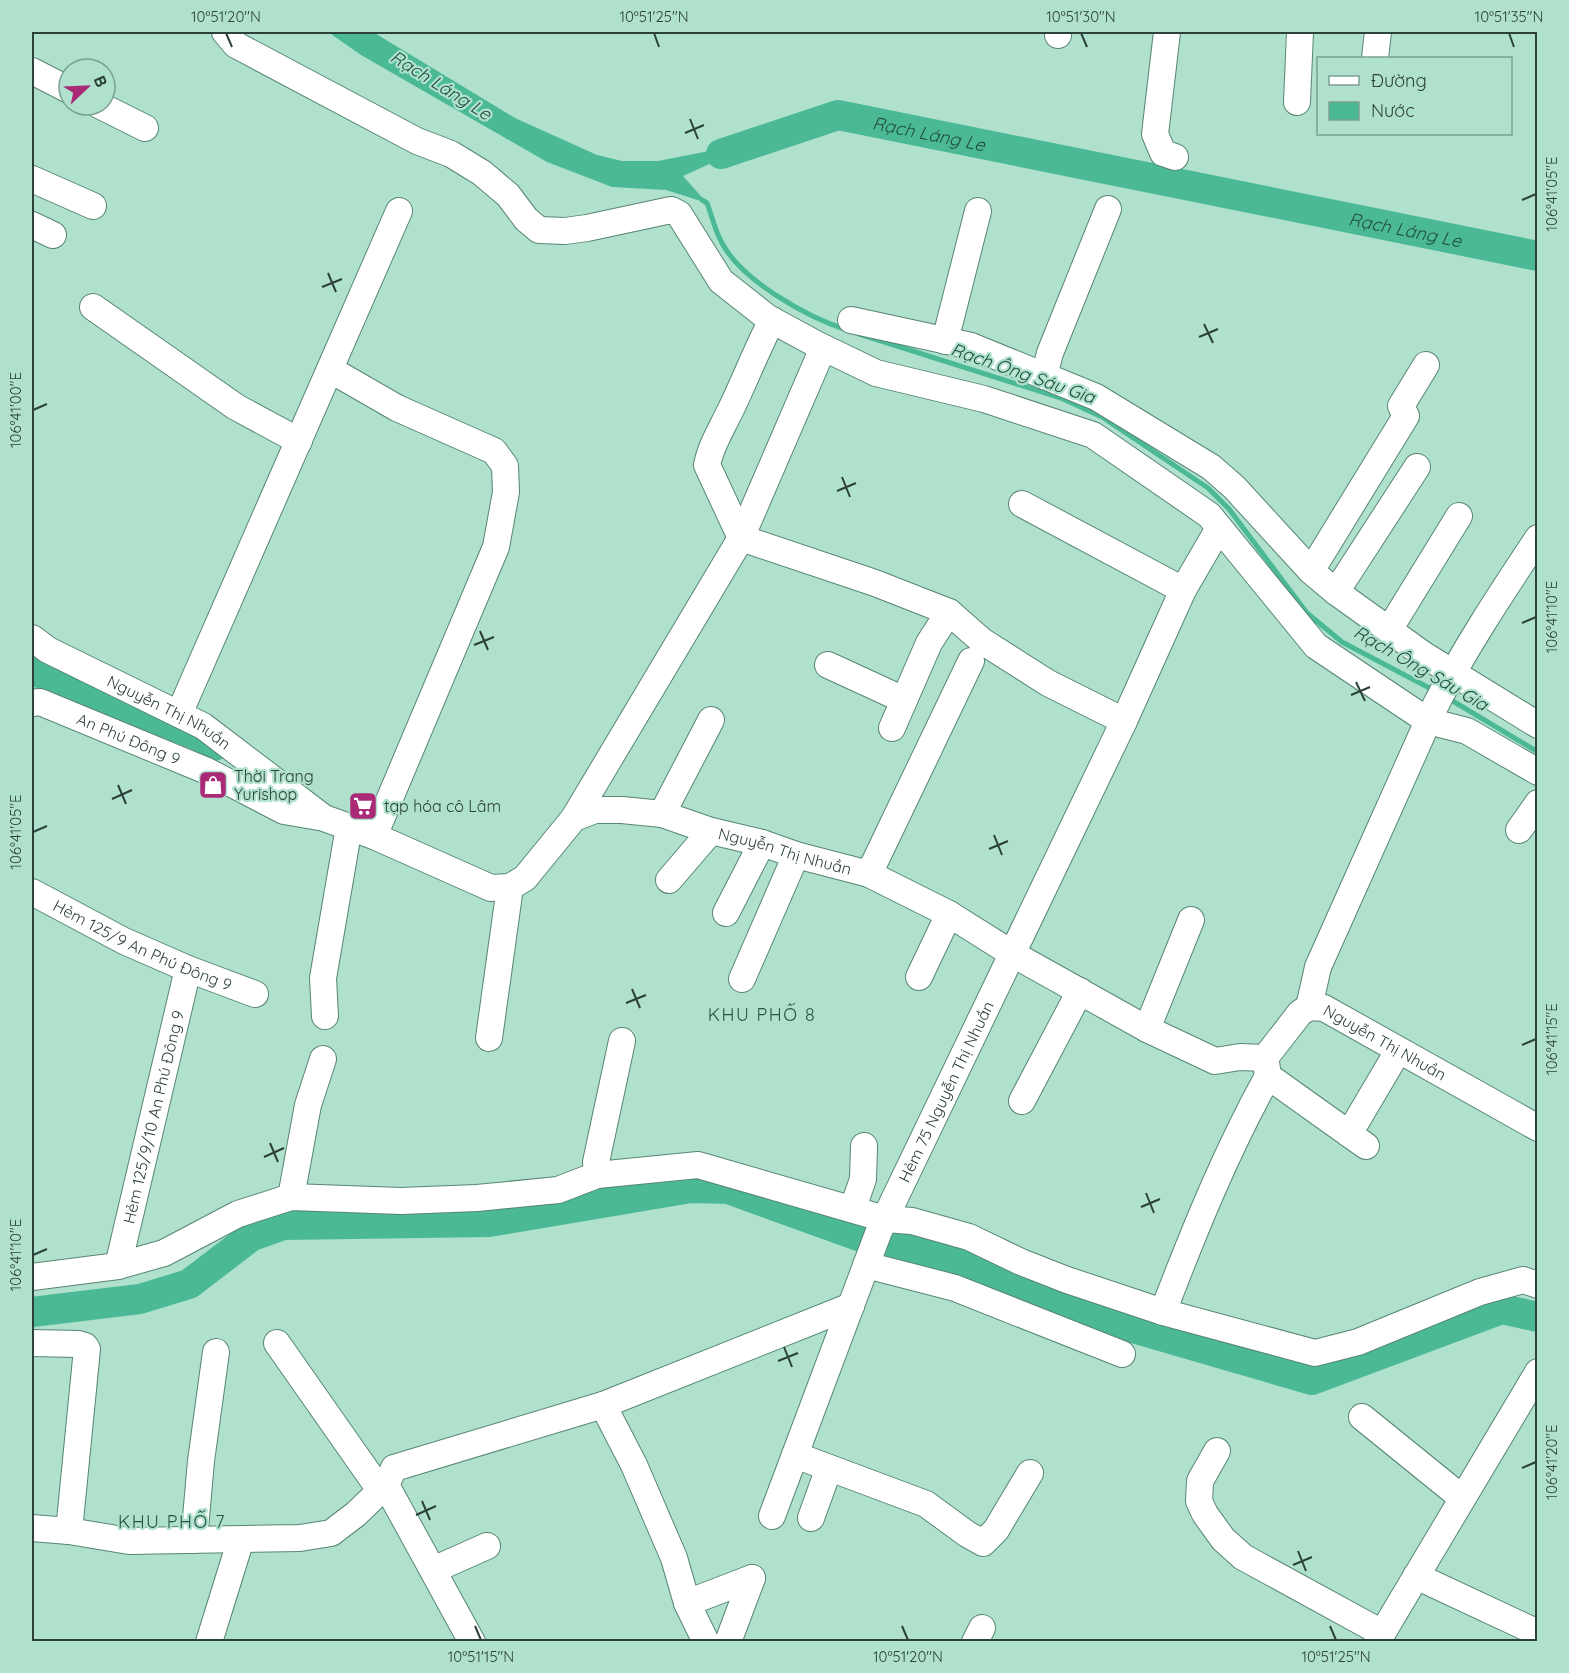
<svg xmlns="http://www.w3.org/2000/svg" width="1569" height="1673" viewBox="0 0 1569 1673" font-family="Quicksand,sans-serif">
<style>
.water{fill:#4bb996}
.lines{fill:none;stroke-linecap:round;stroke-linejoin:round}
.stream{stroke:#4bb996;stroke-width:5}
.river{stroke:#4bb996;stroke-width:30}
.minor-casing{stroke:#578674;stroke-width:28}
.minor{stroke:#fff;stroke-width:26}
.ticks{fill:none;stroke:#2c4139;stroke-width:2}
.labels{text-anchor:middle;dominant-baseline:central;stroke-width:4.5;stroke-linejoin:round;paint-order:stroke}
.street-label{font-size:16px;fill:#2c4139;stroke:#afe1cd}
.poi-label{font-size:16px;fill:#2c4139;stroke:#afe1cd;text-anchor:start}
.water-label{font-size:18px;font-style:italic;fill:#204e3f;stroke:#afe1cd}
.neighbourhood-label{font-size:18px;letter-spacing:1.5px;fill:#275646;stroke:#afe1cd}
.neatline{fill:none;stroke:#2c4139;stroke-width:2}
.ticks-label{font-size:15px;text-anchor:middle;fill:#2c4139}
</style>
<rect width="100%" height="100%" fill="#afe1cd"/>
<!-- water -->
<path class="water" d="M328 32H373L515 118 597 155 622 161H658L760 141 683 176 707 203 666 190 612 187 547 162 361 55Z"/>
<g class="lines">
<!-- stream -->
<path class="stream" d="M702 200 707 203C712 216 715 231 722 243 742 281 807 317 847 330
M859 334 1061 398 1102 417 1208 488 1229 509 1307 613 1342 642 1435 691
M1446 697 1538 752"/>
<!-- river -->
<g class="river">
<path id="s1" d="M721 154 838 115 1538 256"/>
<path d="M32 670 199 736 214 746"/>
<path d="M32 1312 140 1299 189 1284 252 1236 283 1225 489 1222 691 1188 728 1189 858 1236 938 1255 1123 1325 1312 1380 1502 1309 1538 1317"/>
</g>
<!-- minor casing -->
<g class="minor-casing">
<g id="minor">
<path d="M225 32 236 45 417 141 451 154 482 173 508 195 526 219 539 230 565 231 587 228 671 210 679 214 721 281 768 318 816 344 876 373 984 399 1093 435 1209 515 1316 646 1428 721 1467 731 1538 772"/>
<path d="M1058 32V35"/>
<path d="M1167 32 1155 134 1163 153 1175 157"/>
<path d="M1375 58 1378 32"/>
<path d="M32 71 69 90"/>
<path d="M1297 102 1300 32"/>
<path d="M99 105 145 128"/>
<path d="M32 179 93 206"/>
<path d="M32 225 53 235"/>
<path d="M93 307 236 407 299 441"/>
<path d="M772 320C757 349 745 380 731 409 722 428 711 445 707 465L741 538 875 583 949 612 982 641 1048 683 1124 721"/>
<path d="M851 320 971 346 1096 397 1211 467 1234 487 1311 571 1336 592 1424 655 1538 725"/>
<path d="M945 341 978 211"/>
<path d="M331 370 397 408 494 451 505 466 506 492 496 547 374 836"/>
<path d="M1044 376 1050 353 1108 209"/>
<path d="M1022 504 1183 590"/>
<path d="M1311 571 1406 416 1401 406 1426 365"/>
<path d="M1336 592 1417 467"/>
<path d="M1389 630 1459 516"/>
<path id="s2" d="M32 638 48 650 203 726 324 818 374 836 491 888 510 887 525 878 574 818 595 810H622L662 814 711 831 762 843 796 855 869 874 949 914 1011 953 1147 1029 1215 1061 1240 1057 1265 1058 1300 1013 1309 1007 1324 1008 1538 1128"/>
<path d="M828 665 904 700"/>
<path id="s3" d="M32 703 40 702 207 771 284 811 319 817"/>
<path d="M179 714 399 211"/>
<path d="M892 728 929 643 949 612"/>
<path d="M662 814 711 720"/>
<path d="M574 818 741 538 823 348"/>
<path d="M1519 830 1538 803"/>
<path d="M869 874 971 661"/>
<path d="M669 880 711 831"/>
<path id="s4" d="M32 892 124 941 188 969 255 994"/>
<path d="M726 913 762 843"/>
<path d="M919 977 949 914"/>
<path d="M742 979 796 855"/>
<path d="M1309 1007 1318 967 1432 712C1463 651 1500 595 1538 538"/>
<path d="M325 1016 323 978 349 827"/>
<path d="M1147 1029 1191 920"/>
<path d="M489 1038 510 887"/>
<path d="M1266 1062 1268 1076 1366 1146"/>
<path d="M1022 1101 1080 991"/>
<path d="M1349 1134 1398 1051"/>
<path d="M597 1175 596 1162 622 1041"/>
<path d="M291 1197 308 1105 323 1059"/>
<path d="M853 1208 863 1179 864 1146"/>
<path d="M866 1265 955 1288 1122 1354"/>
<path id="s5" d="M118 1266 188 969"/>
<path d="M32 1277 118 1266 164 1253 238 1214 291 1197 401 1201 477 1198 558 1190 597 1175 698 1165 885 1219 912 1221 969 1237 1021 1262 1067 1280 1163 1312C1194 1231 1226 1152 1268 1076"/>
<path d="M1163 1312 1315 1353 1358 1342 1480 1292 1523 1280 1538 1285"/>
<path d="M32 1343 78 1344 85 1346 87 1349 69 1531"/>
<path d="M277 1343 380 1490"/>
<path d="M603 1405 634 1465 674 1558 687 1603 706 1642"/>
<path d="M1362 1417 1462 1498"/>
<path d="M1217 1451 1200 1481 1199 1501 1205 1514 1223 1539 1243 1557 1382 1633"/>
<path d="M795 1455 926 1504 967 1534 983 1543 996 1530 1030 1473"/>
<path d="M386 1485 472 1642"/>
<path id="s6" d="M772 1516 879 1231 1124 721 1183 590 1219 528"/>
<path d="M811 1518 829 1468"/>
<path d="M32 1528 69 1531 129 1541 300 1538 331 1533 356 1514 386 1485 394 1468 603 1405 851 1306"/>
<path d="M194 1540 201 1461 216 1352"/>
<path d="M433 1570 487 1546"/>
<path d="M1416 1576 1538 1633"/>
<path d="M687 1603 752 1578"/>
<path d="M209 1642 241 1539"/>
<path d="M728 1642 752 1578"/>
<path d="M975 1642 982 1628"/>
<path d="M1377 1642 1538 1372"/>
</g>
</g>
<!-- minor -->
<use href="#minor" class="minor"/>
</g>
<!-- ticks -->
<path class="ticks" d="M226 33 232 47M654 33 659 47M1081 33 1087 47M1509 33 1514 47M690 119 698 139M685 133 704 125M1522 200 1536 194M328 273 336 292M322 287 342 279M1204 324 1213 343M1199 337 1218 329M33 410 47 404M842 477 850 497M837 491 856 483M1522 623 1536 617M480 631 488 650M474 645 494 637M1356 682 1365 701M1351 695 1370 687M118 785 126 804M112 799 132 790M33 832 47 826M994 835 1002 855M989 849 1008 841M632 989 640 1008M626 1003 646 995M1522 1045 1536 1039M270 1143 278 1162M264 1157 284 1148M1146 1193 1154 1213M1141 1207 1160 1199M33 1255 47 1249M784 1347 792 1367M778 1361 798 1353M1522 1468 1536 1462M422 1501 430 1520M416 1515 436 1506M1298 1551 1306 1571M1293 1565 1312 1557M475 1626 481 1640M902 1626 908 1640M1330 1626 1336 1640"/>
<!-- icons -->
<defs>
<g id="shop-square" transform="scale(1.5)"><rect x="-9" y="-9" width="18" height="18" rx="4" fill="#ab2a77" stroke="#afe1cd"/><path d="M-5-2.5h2.3a2.7 3.5 0 0 1 5.4 0H5L5.5 6h-11ZM-1.5-2.5h3a1.5 2.3 0 0 0-3 0Z" fill="#fff"/></g>
<g id="supermarket-square" transform="scale(1.5)"><rect x="-9" y="-9" width="18" height="18" rx="4" fill="#ab2a77" stroke="#afe1cd"/><path d="M-6-5.5h2.5l.6 2H6L4.5 2H-2.5L-4.4-4H-6ZM-1.5 3.2a1.3 1.3 0 1 0 .1 0ZM3 3.2a1.3 1.3 0 1 0 .1 0Z" fill="#fff"/></g>
</defs>
<g fill-rule="evenodd">
<use href="#shop-square" x="213" y="785"/>
<use href="#supermarket-square" x="363" y="806"/>
</g>
<g class="labels">
<!-- street labels -->
<g class="street-label">
<text stroke="none"><textPath href="#s2" startOffset="156">Nguyễn Thị Nhuần</textPath></text>
<text stroke="none"><textPath href="#s3" startOffset="104">An Phú Đông 9</textPath></text>
<text stroke="none"><textPath href="#s2" startOffset="858">Nguyễn Thị Nhuần</textPath></text>
<text stroke="none"><textPath href="#s4" startOffset="123">Hẻm 125/9 An Phú Đông 9</textPath></text>
<text stroke="none"><textPath href="#s2" startOffset="1542">Nguyễn Thị Nhuần</textPath></text>
<text stroke="none"><textPath href="#s6" startOffset="459">Hẻm 75 Nguyễn Thị Nhuần</textPath></text>
<text stroke="none"><textPath href="#s5" startOffset="153">Hẻm 125/9/10 An Phú Đông 9</textPath></text>
</g>
<!-- poi labels -->
<g class="poi-label">
<text x="234" y="776">Thời Trang<tspan x="234" dy="18">Yurishop</tspan></text>
<text x="384" y="806">tạp hóa cô Lâm</text>
</g>
<!-- water labels -->
<g class="water-label">
<text transform="translate(441 85) rotate(32)">Rạch Láng Le</text>
<text stroke="none"><textPath href="#s1" startOffset="216">Rạch Láng Le</textPath></text>
<text stroke="none"><textPath href="#s1" startOffset="702">Rạch Láng Le</textPath></text>
<text transform="translate(1023 373) rotate(19)">Rạch Ông Sáu Gia</text>
<text transform="translate(1421 668) rotate(30)">Rạch Ông Sáu Gia</text>
</g>
<!-- neighbourhood labels -->
<g class="neighbourhood-label">
<text x="762" y="1014">KHU PHỐ 8</text>
<text x="172" y="1521">KHU PHỐ 7</text>
</g>
</g>
<!-- border -->
<rect width="1569" height="1673" fill="none" stroke="#afe1cd" stroke-width="66"/>
<!-- legend -->
<rect x="1317" y="57" width="195" height="78" fill="#afe1cd" stroke="#7ba192" stroke-width="1.5"/>
<rect x="1329" y="76" width="30" height="9" fill="#ffffff" stroke="#7ba192" stroke-width="1.5"/>
<text x="1371" y="87" font-size="18" fill="#2c4139">Đường</text>
<rect x="1329" y="102" width="30" height="18" fill="#4bb996" stroke="#7ba192" stroke-width="1.5"/>
<text x="1371" y="117" font-size="18" fill="#2c4139">Nước</text>
<!-- north arrow -->
<g transform="translate(87 87) rotate(67)"><circle r="28" fill="#afe1cd" stroke="#7ba192" stroke-width="1.5"/>
<path d="M0-4.5L10 22L0 15L-10 22Z" fill="#ab2a77"/>
<text y="-9" font-size="16" font-weight="bold" text-anchor="middle" fill="#2c4139">B</text>
</g>
<rect x="33" y="33" width="1503" height="1607" class="neatline"/>
<g class="ticks-label">
<text x="226" y="22">10°51'20"N</text>
<text x="654" y="22">10°51'25"N</text>
<text x="1081" y="22">10°51'30"N</text>
<text x="1509" y="22">10°51'35"N</text>
<text transform="translate(1552 194) rotate(-90)" y="5">106°41'05"E</text>
<text transform="translate(16 410) rotate(-90)" y="5">106°41'00"E</text>
<text transform="translate(1552 617) rotate(-90)" y="5">106°41'10"E</text>
<text transform="translate(16 832) rotate(-90)" y="5">106°41'05"E</text>
<text transform="translate(1552 1039) rotate(-90)" y="5">106°41'15"E</text>
<text transform="translate(16 1255) rotate(-90)" y="5">106°41'10"E</text>
<text transform="translate(1552 1462) rotate(-90)" y="5">106°41'20"E</text>
<text x="481" y="1662">10°51'15"N</text>
<text x="908" y="1662">10°51'20"N</text>
<text x="1336" y="1662">10°51'25"N</text>
</g>
</svg>
